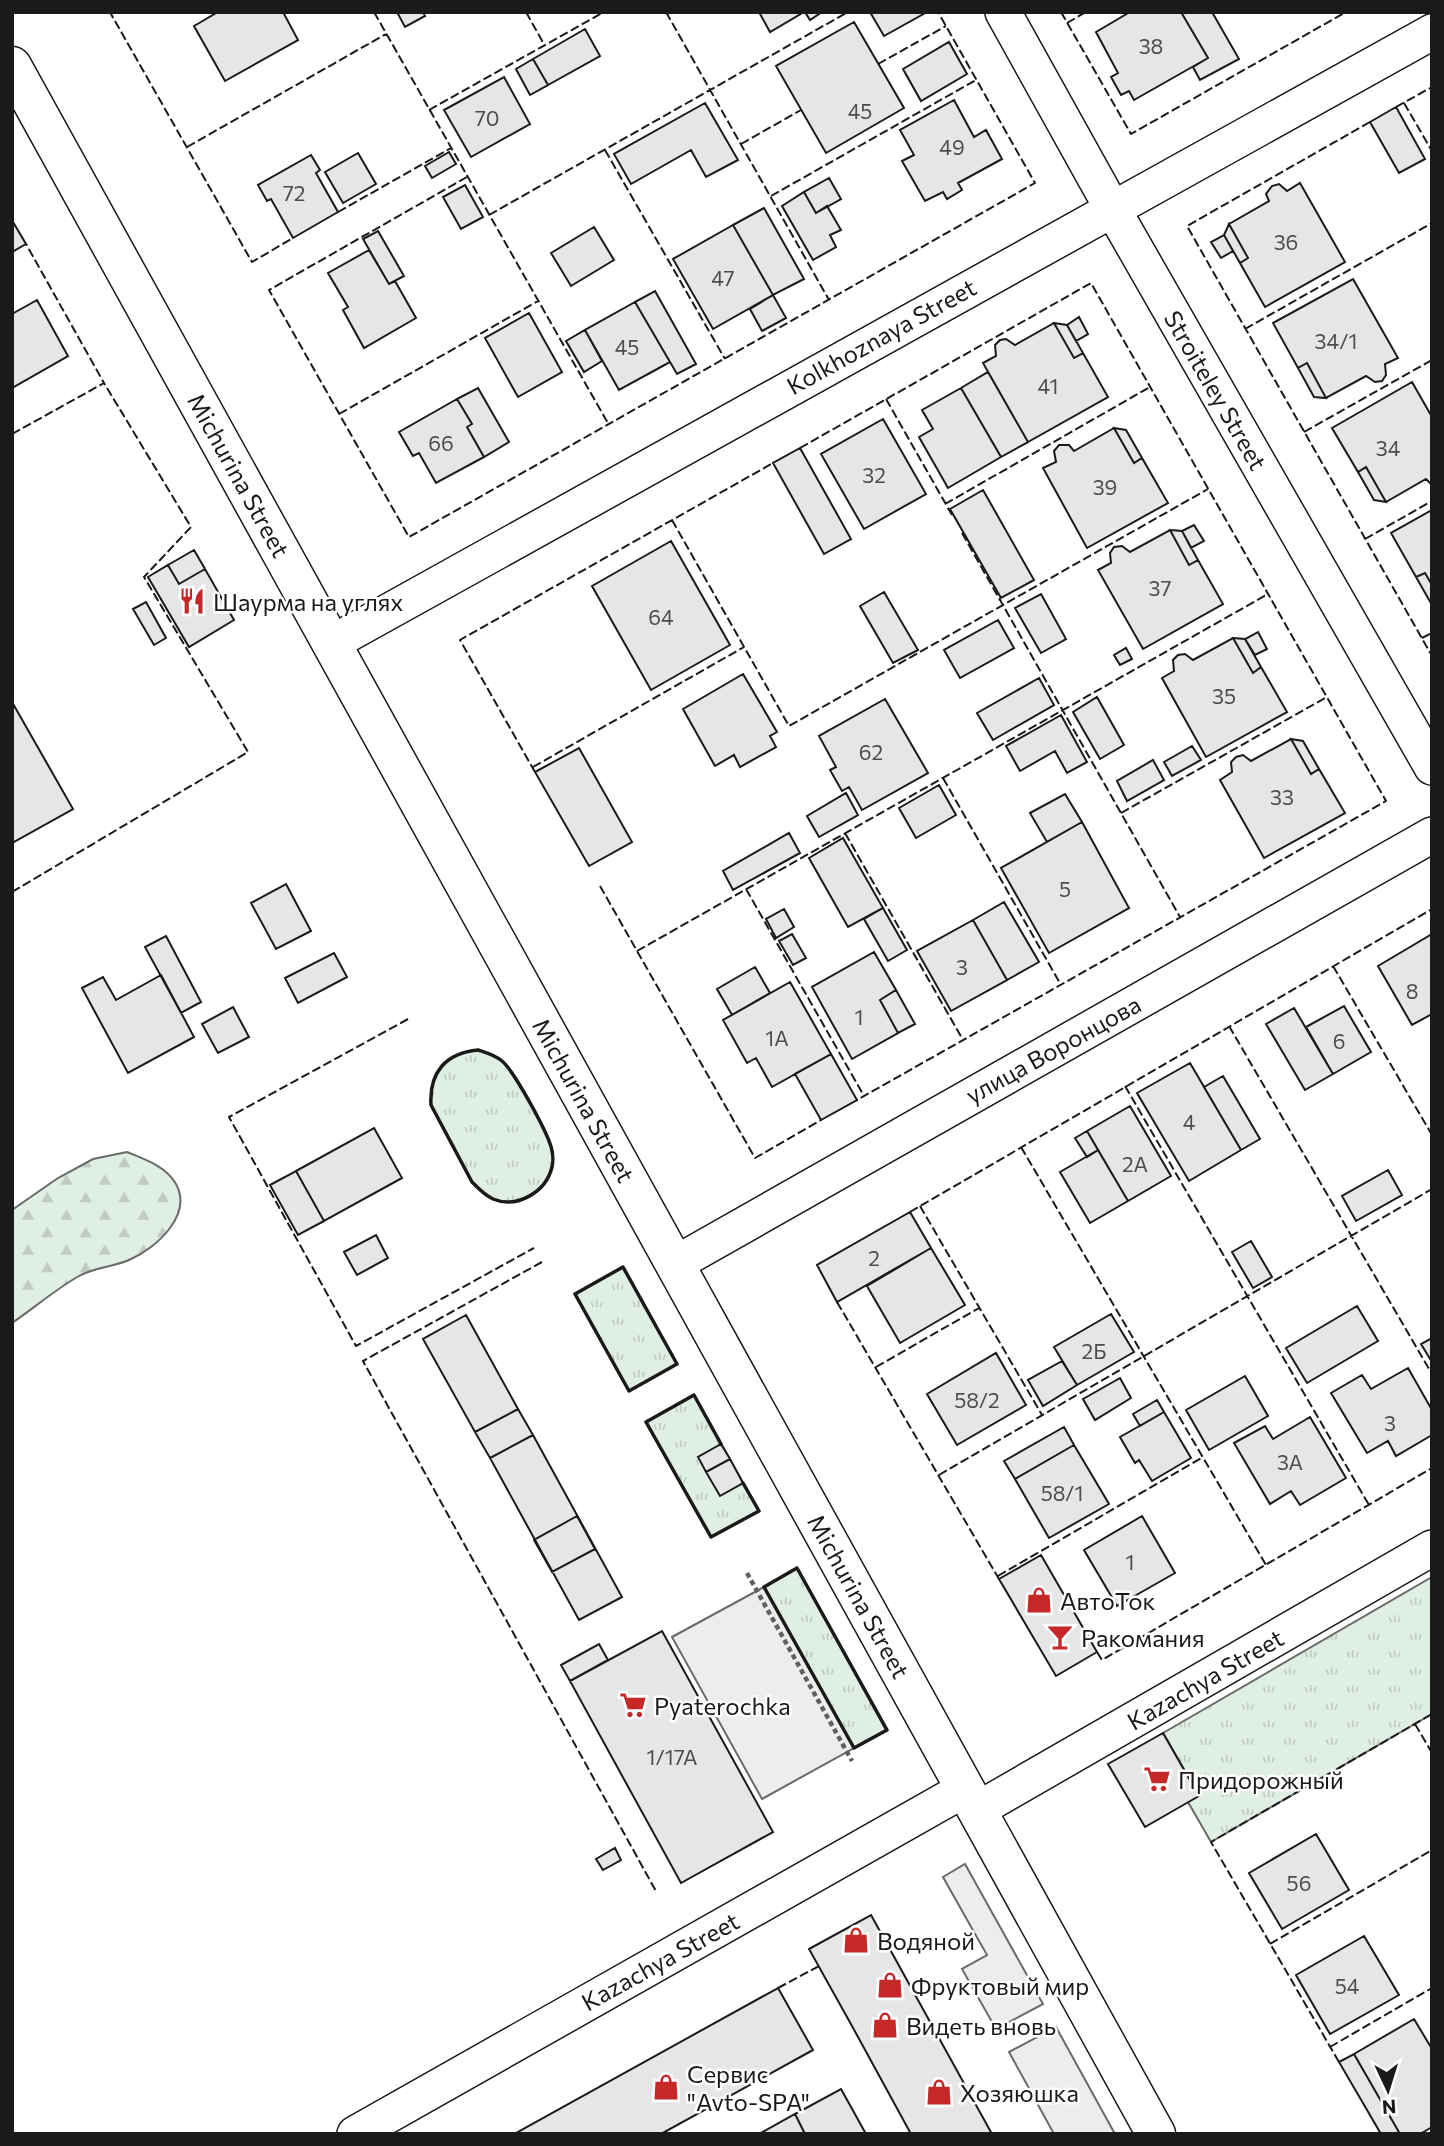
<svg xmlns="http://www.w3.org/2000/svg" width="1444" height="2146" viewBox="0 0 1444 2146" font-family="Commissioner,sans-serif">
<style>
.grass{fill:url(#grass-tufts);stroke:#6a6a6a;stroke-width:2}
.forest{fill:url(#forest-firs);stroke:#6a6a6a;stroke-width:2}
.parking{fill:#ededed;stroke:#6a6a6a;stroke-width:2}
.building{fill:#e6e6e6;stroke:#1a1a1a;stroke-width:2}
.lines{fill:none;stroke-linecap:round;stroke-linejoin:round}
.street-casing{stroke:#1a1a1a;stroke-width:38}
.secondary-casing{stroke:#1a1a1a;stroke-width:41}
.path{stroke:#5f5f5f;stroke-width:4.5;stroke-dasharray:5 3.5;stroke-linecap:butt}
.street{stroke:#fff;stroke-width:35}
.secondary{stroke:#fff;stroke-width:38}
.fence{stroke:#1a1a1a;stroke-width:2;stroke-dasharray:9 3.5;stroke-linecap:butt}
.wall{stroke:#1a1a1a;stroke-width:3.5}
.labels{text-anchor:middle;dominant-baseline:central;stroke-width:5;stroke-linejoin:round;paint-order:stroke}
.number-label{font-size:21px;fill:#4d4d4d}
.street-label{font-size:24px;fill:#1a1a1a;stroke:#fff}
.poi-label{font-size:24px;fill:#1a1a1a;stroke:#fff;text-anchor:start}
</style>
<defs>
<pattern id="grass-tufts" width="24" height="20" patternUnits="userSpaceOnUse" patternTransform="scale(1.75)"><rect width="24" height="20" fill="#e0efe3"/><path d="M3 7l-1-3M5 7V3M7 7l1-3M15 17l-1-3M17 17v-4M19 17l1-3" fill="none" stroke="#c0ccc2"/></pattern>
<pattern id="forest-firs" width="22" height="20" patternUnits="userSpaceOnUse" patternTransform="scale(1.75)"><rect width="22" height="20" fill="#e0efe3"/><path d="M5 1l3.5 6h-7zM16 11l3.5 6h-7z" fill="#c0ccc2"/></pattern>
</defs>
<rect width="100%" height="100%" fill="#fff"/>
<!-- grass -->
<path class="grass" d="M478 1050C487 1053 495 1055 502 1061 514 1071 550 1136 552 1151 553 1155 553 1163 552 1167 546 1192 517 1209 493 1199 484 1195 478 1188 472 1182L431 1105C429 1072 446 1053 478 1050Z
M623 1267 677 1364 629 1391 575 1294Z
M694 1395 759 1511 711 1537 646 1422Z
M797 1568 886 1730 854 1748 764 1587Z
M1432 1577V1714L1211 1842 1188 1802 1199 1795 1163 1733Z"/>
<!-- forest -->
<path class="forest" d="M127 1152C144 1159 166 1166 176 1184 193 1215 156 1248 131 1259 115 1267 95 1267 79 1276 56 1289 34 1308 12 1323V1210L58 1178 93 1159Z"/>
<!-- parking -->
<path class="parking" d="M764 1587 854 1748 762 1799 672 1637Z
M965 1864 1043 2004 996 2029 962 1969 987 1955 943 1877Z
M1056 2027 1115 2134H1054L1009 2052Z"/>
<!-- building -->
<path class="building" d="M218 12H283L298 40 225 81 194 26Z
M397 12H423L425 16 405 27Z
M759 12H804L770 32Z
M805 12H822L810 20Z
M870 12H927L884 36Z
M1130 12H1181L1208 58 1134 100 1129 91 1121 95 1111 77 1118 73 1096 32Z
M1181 12H1212L1239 59 1200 80 1193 67 1208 58Z
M854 22 904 108 826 153 776 66Z
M585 29 600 56 548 85 533 59Z
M949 42 967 74 921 101 903 69Z
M533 59 548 85 530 95 516 69Z
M504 77 530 124 471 157 444 110Z
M954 100 974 137 986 130 1002 159 958 183 962 190 947 199 943 192 925 201 902 161 914 155 900 130Z
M705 103 738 160 706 177 691 150 631 184 614 154Z
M1396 107 1425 159 1399 173 1370 122Z
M449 152 456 164 432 178 425 166Z
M358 153 376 184 343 203 325 172Z
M311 155 320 170 316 173 338 212 293 238 271 199 267 201 258 185Z
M829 178 841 199 816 213 804 192Z
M1300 183 1345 262 1265 307 1240 263 1248 258 1229 224 1269 201 1266 194 1272 186 1279 184 1287 191Z
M465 185 483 217 461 229 443 197Z
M804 192 816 213 827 206 841 230 830 235 836 247 813 260 782 206Z
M764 208 804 279 773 295 733 225Z
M13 222 26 244 12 252V223Z
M1229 224 1248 258 1240 263 1224 235Z
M733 225 773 295 713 329 673 259Z
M594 227 614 260 571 286 551 253Z
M378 231 404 276 389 284 363 239Z
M1224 235 1233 251 1221 258 1211 242Z
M369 250 389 284 395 281 416 318 364 348 343 310 348 307 328 273Z
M1353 279 1398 358 1385 364 1386 375 1382 381 1375 382 1366 376 1326 398 1307 363 1298 368 1273 323Z
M655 291 696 364 677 374 635 302Z
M773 295 786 318 762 331 750 309Z
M37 300 68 356 12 388V314Z
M635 302 670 362 619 390 585 330Z
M529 313 562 372 518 397 485 338Z
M1079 317 1088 334 1076 341 1067 325Z
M1054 323 1074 358 1083 353 1108 397 1028 442 983 363 996 356 995 345 1000 340 1006 339 1015 345Z
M1054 323 1067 325 1083 353 1074 358Z
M585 330 602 361 584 372 566 341Z
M1307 363 1326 398 1314 397 1298 368Z
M988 372 1028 442 1001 457 961 388Z
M1412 382 1432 417V485L1426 479 1386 502 1366 467 1358 472 1332 428Z
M478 388 509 442 484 457 467 427 472 424 457 399Z
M961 388 1001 457 948 488 919 437 933 429 922 410Z
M457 399 472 424 467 427 484 457 436 483 419 453 413 456 399 432Z
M883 419 926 494 864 529 821 454Z
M1114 428 1134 463 1142 458 1168 503 1087 548 1043 468 1056 462 1054 451 1059 445H1069L1074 451Z
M1114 428 1126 430 1142 458 1134 463Z
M800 448 851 539 824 554 773 463Z
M1366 467 1386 502 1374 500 1358 472Z
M983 490 1034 580 1001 598 950 509Z
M1432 510V585L1425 573 1416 577 1391 533Z
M1194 525 1204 541 1191 548 1182 531Z
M1170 530 1189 565 1198 560 1223 604 1143 649 1098 570 1111 563 1110 553 1114 547 1122 546 1130 552Z
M1170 530 1182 531 1198 560 1189 565Z
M671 541 730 645 651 690 592 586Z
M194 550 205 569 179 584 168 565Z
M168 565 179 584 205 569 234 620 189 647 148 577Z
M1425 573 1432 585V605L1416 577Z
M884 592 918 650 893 663 860 606Z
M1041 594 1066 639 1041 653 1015 608Z
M146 602 166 638 154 645 133 609Z
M998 620 1014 648 960 678 944 650Z
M1258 632 1267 649 1255 655 1245 639Z
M1233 638 1253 673 1261 667 1287 712 1206 757 1162 678 1174 671 1173 660 1178 655 1185 654 1193 660Z
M1233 638 1245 639 1261 667 1253 673Z
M1126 648 1132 659 1120 665 1114 655Z
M743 674 777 732 770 736 776 747 740 767 734 755 715 766 683 709Z
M1039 678 1054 705 993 740 977 713Z
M1097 697 1124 745 1100 759 1073 712Z
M885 699 928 773 862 810 849 787 842 791 830 770 836 767 819 736Z
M12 702 73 809 12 843Z
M1061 715 1087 762 1067 773 1055 751 1020 771 1006 746Z
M1291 739 1311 774 1319 769 1345 813 1264 858 1220 780 1232 772 1231 762 1236 757 1243 755 1251 761Z
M1291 739 1303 741 1319 769 1311 774Z
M1192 746 1201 760 1172 776 1164 762Z
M579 748 632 842 589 866 535 772Z
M1153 760 1164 780 1127 801 1117 781Z
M939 785 956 815 916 838 899 808Z
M846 793 858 815 819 837 807 816Z
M1065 794 1082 822 1047 842 1030 813Z
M1082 822 1129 908 1049 953 1001 868Z
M789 833 800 853 733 890 723 871Z
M843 838 883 908 848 927 809 858Z
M286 884 311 931 276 949 251 903Z
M1004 902 1039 962 1007 980 973 920Z
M883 908 907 950 888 961 864 919Z
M784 909 794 927 776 938 766 919Z
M973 920 1007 980 951 1011 917 951Z
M792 934 806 958 793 965 779 941Z
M1432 934V1014L1412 1025 1378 966Z
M166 936 201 1002 181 1013 145 947Z
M874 952 896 990 880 1000 898 1033 852 1059 812 987Z
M334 953 347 977 298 1003 285 978Z
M755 967 770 993 732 1015 717 989Z
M161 975 194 1037 128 1073 82 988 103 977 116 1000Z
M790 982 831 1054 772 1087 756 1058 747 1063 723 1020Z
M896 990 915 1024 898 1033 880 1000Z
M1344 1006 1371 1052 1333 1074 1306 1027Z
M233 1007 249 1037 218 1053 202 1024Z
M1294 1008 1333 1074 1305 1090 1266 1024Z
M831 1054 857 1100 821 1120 795 1074Z
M1190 1063 1241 1150 1189 1181 1137 1093Z
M1223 1076 1260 1139 1241 1150 1204 1087Z
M1130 1106 1171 1176 1128 1201 1087 1131Z
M374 1128 402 1178 324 1221 296 1171Z
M1087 1131 1098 1150 1087 1157 1075 1138Z
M1098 1150 1128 1201 1090 1223 1060 1172Z
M1388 1170 1402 1195 1356 1221 1342 1196Z
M296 1171 324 1221 298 1235 270 1185Z
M910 1212 931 1248 837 1302 817 1265Z
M376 1235 388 1258 357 1275 344 1252Z
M1251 1241 1272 1277 1253 1288 1232 1252Z
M931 1248 965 1305 900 1343 867 1286Z
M1357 1306 1378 1341 1307 1383 1286 1348Z
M1111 1314 1134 1352 1077 1385 1054 1347Z
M466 1315 518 1409 475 1432 423 1339Z
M1432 1338V1362L1421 1344Z
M996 1353 1026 1405 957 1445 927 1394Z
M1062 1361 1077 1385 1043 1406 1028 1380Z
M1408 1368 1432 1410V1435L1396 1456 1388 1441 1367 1453 1331 1393 1362 1375 1371 1389Z
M1245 1376 1268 1416 1209 1450 1186 1410Z
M1120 1378 1131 1398 1095 1420 1083 1399Z
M1157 1400 1164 1412 1140 1426 1133 1414Z
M518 1409 533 1435 490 1458 475 1432Z
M1164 1412 1191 1458 1152 1481 1139 1460 1135 1463 1120 1437Z
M1310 1417 1346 1478 1300 1505 1291 1491 1270 1504 1234 1443 1265 1426 1273 1439Z
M1064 1427 1074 1445 1015 1479 1004 1461Z
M533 1435 622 1597 579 1620 490 1458Z
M721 1444 730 1459 706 1472 698 1457Z
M1074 1445 1109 1504 1049 1538 1015 1479Z
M730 1459 743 1483 720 1496 706 1472Z
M577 1516 595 1549 552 1572 534 1540Z
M1142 1516 1175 1573 1117 1606 1084 1550Z
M1041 1555 1097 1652 1056 1676 999 1579Z
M662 1631 773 1832 681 1883 570 1681Z
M599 1644 608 1660 570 1681 561 1665Z
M1163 1733 1199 1796 1145 1827 1108 1764Z
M1316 1834 1349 1890 1282 1929 1249 1873Z
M615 1848 621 1860 603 1870 596 1859Z
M871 1915 992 2134H911L852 2026 809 1949Z
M1364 1936 1399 1995 1330 2034 1296 1975Z
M778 1988 813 2050 661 2134H514Z
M1414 2019 1432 2049V2127L1420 2134H1400L1354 2054Z
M1354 2054 1400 2134H1381L1339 2062Z
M841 2089 866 2134H805L795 2114Z
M795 2114 805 2134H759Z"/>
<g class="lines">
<!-- street casing -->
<g class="street-casing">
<path id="street" d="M1003 12 1112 208 1432 767
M332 643 1432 32
M675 1264 1432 835
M977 1810 1432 1548
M355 2134 965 1789"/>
</g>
<!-- secondary casing -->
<g class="secondary-casing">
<path id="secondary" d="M12 66 1156 2134"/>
</g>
<!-- path -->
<path class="path" d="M747 1573 852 1761"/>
<!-- street -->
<use href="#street" class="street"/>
<!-- secondary -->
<use href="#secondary" class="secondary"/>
<!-- fence -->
<path class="fence" d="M115 12 111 14 252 262 293 238
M374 12 609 425
M526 12 545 46
M666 12 829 300
M1061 12 1131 134 1346 12
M1067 23 1086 12
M878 64 946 26
M1404 103 1432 151
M1396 107 1432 87
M429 110 604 12
M1370 122 1187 226 1432 656
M741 144 801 110
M187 147 386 34
M605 150 725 359
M467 177 269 290 409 537 1035 183 938 12
M771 196 976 80
M338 212 451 148
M489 215 848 12
M1245 329 1432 223
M886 399 952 515
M339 414 538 301
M1304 432 1432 360
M12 434 104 383 26 244
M800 448 1091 283 1386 801 857 1100
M945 504 1150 387
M672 520 789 726 1208 489
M962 533 1180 917
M1365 539 1432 501
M1422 638 1432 633
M533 767 744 647
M535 772 460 640 773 463
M943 778 1061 985
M1121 813 1327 697
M845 833 963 1040
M600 886 755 1158 821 1120
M746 889 864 1096
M12 892 248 752 144 577 191 527 104 383
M637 951 1268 594
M1333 966 1432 1135
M408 1019 229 1117 356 1346 534 1248
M1229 1026 1432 1374
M1125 1086 1369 1505
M1021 1147 1266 1565
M920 1206 1042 1415
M910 1212 1432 909
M542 1262 363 1361 657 1893
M837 1302 999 1579
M876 1367 979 1308
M939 1475 1432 1189
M998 1576 1203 1457
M1097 1652 1102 1660 1432 1468
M1415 1724 1432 1753
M1270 1944 1432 1850
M778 1988 819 1966
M1330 2047 1432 1988
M1339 2062 1211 1842 1432 1714"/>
<!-- wall -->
<path class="wall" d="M478 1050C487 1053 495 1055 502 1061 514 1071 550 1136 552 1151 553 1155 553 1163 552 1167 546 1192 517 1209 493 1199 484 1195 478 1188 472 1182L431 1105C429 1072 446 1053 478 1050Z
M623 1267 677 1364 629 1391 575 1294Z
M721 1444 694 1395 646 1422 711 1537 759 1511 743 1483
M797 1568 887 1730 854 1748 764 1587Z"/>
</g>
<!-- icons -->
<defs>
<g id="restaurant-bare" transform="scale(2.1)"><path d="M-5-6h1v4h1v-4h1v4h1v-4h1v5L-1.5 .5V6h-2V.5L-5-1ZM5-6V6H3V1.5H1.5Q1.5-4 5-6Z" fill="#c62828" stroke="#fff" stroke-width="2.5" paint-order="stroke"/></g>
<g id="shop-bare" transform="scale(2.1)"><path d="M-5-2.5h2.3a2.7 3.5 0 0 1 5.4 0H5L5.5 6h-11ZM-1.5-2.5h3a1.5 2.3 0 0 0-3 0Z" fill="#c62828" stroke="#fff" stroke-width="2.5" paint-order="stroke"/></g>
<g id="bar-bare" transform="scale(2.1)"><path d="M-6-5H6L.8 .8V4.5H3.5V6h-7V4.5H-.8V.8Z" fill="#c62828" stroke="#fff" stroke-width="2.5" paint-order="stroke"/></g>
<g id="supermarket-bare" transform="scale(2.1)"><path d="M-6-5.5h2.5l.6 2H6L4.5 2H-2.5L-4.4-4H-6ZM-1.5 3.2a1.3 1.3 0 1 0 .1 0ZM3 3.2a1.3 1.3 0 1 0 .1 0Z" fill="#c62828" stroke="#fff" stroke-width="2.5" paint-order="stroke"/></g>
</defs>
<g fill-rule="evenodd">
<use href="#restaurant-bare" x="192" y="601"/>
<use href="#shop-bare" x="1039" y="1600"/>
<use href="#bar-bare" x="1060" y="1637"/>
<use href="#supermarket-bare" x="633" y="1705"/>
<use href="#supermarket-bare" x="1157" y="1779"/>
<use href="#shop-bare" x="856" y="1940"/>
<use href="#shop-bare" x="890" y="1985"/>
<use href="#shop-bare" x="885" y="2025"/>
<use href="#shop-bare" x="666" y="2087"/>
<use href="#shop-bare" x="939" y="2092"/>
</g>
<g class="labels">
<!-- number labels -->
<g class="number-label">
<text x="1151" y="45">38</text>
<text x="860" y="110">45</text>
<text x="487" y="117">70</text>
<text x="952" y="146">49</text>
<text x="294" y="192">72</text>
<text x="1286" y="241">36</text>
<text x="723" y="277">47</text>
<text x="1336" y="340">34/1</text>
<text x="627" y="346">45</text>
<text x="1048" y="385">41</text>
<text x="441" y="442">66</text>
<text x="1388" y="447">34</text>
<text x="874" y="474">32</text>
<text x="1105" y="486">39</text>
<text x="1160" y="587">37</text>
<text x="661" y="616">64</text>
<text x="1224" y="695">35</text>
<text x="871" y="751">62</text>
<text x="1282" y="796">33</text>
<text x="1065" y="888">5</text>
<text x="962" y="966">3</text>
<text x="1412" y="990">8</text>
<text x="859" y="1016">1</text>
<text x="777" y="1037">1А</text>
<text x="1339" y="1040">6</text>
<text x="1189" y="1121">4</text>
<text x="1135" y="1163">2А</text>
<text x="874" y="1257">2</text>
<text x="1094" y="1350">2Б</text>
<text x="977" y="1399">58/2</text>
<text x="1390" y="1422">3</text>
<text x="1290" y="1461">3А</text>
<text x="1062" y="1492">58/1</text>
<text x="1130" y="1561">1</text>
<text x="672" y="1756">1/17А</text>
<text x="1299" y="1882">56</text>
<text x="1347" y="1985">54</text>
</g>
<!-- street labels -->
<g class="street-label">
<text transform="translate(881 336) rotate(-29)">Kolkhoznaya Street</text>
<text transform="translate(1216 390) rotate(60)">Stroiteley Street</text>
<text transform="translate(239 475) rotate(61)">Michurina Street</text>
<text transform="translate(1053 1049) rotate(-29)">улица Воронцова</text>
<text transform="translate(584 1100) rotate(61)">Michurina Street</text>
<text transform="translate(859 1596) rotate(61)">Michurina Street</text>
<text transform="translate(1205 1679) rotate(-30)">Kazachya Street</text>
<text transform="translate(660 1961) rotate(-29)">Kazachya Street</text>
</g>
<!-- poi labels -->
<g class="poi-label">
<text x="213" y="601">Шаурма на углях</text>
<text x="1060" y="1600">АвтоТок</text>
<text x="1081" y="1637">Ракомания</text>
<text x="654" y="1705">Pyaterochka</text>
<text x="1178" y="1779">Придорожный</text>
<text x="877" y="1940">Водяной</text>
<text x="911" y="1985">Фруктовый мир</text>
<text x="906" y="2025">Видеть вновь</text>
<text x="687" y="2073">Сервис<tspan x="687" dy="28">"Avto-SPA"</tspan></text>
<text x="960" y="2092">Хозяюшка</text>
</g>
</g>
<!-- border -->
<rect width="1444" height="2146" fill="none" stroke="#1a1a1a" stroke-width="28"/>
<!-- north arrow -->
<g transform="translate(1388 2090) rotate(176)" stroke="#ffffff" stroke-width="5" paint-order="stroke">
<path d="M0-5L12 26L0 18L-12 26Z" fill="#1a1a1a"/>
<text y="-10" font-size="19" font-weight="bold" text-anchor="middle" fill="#1a1a1a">N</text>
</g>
</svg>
